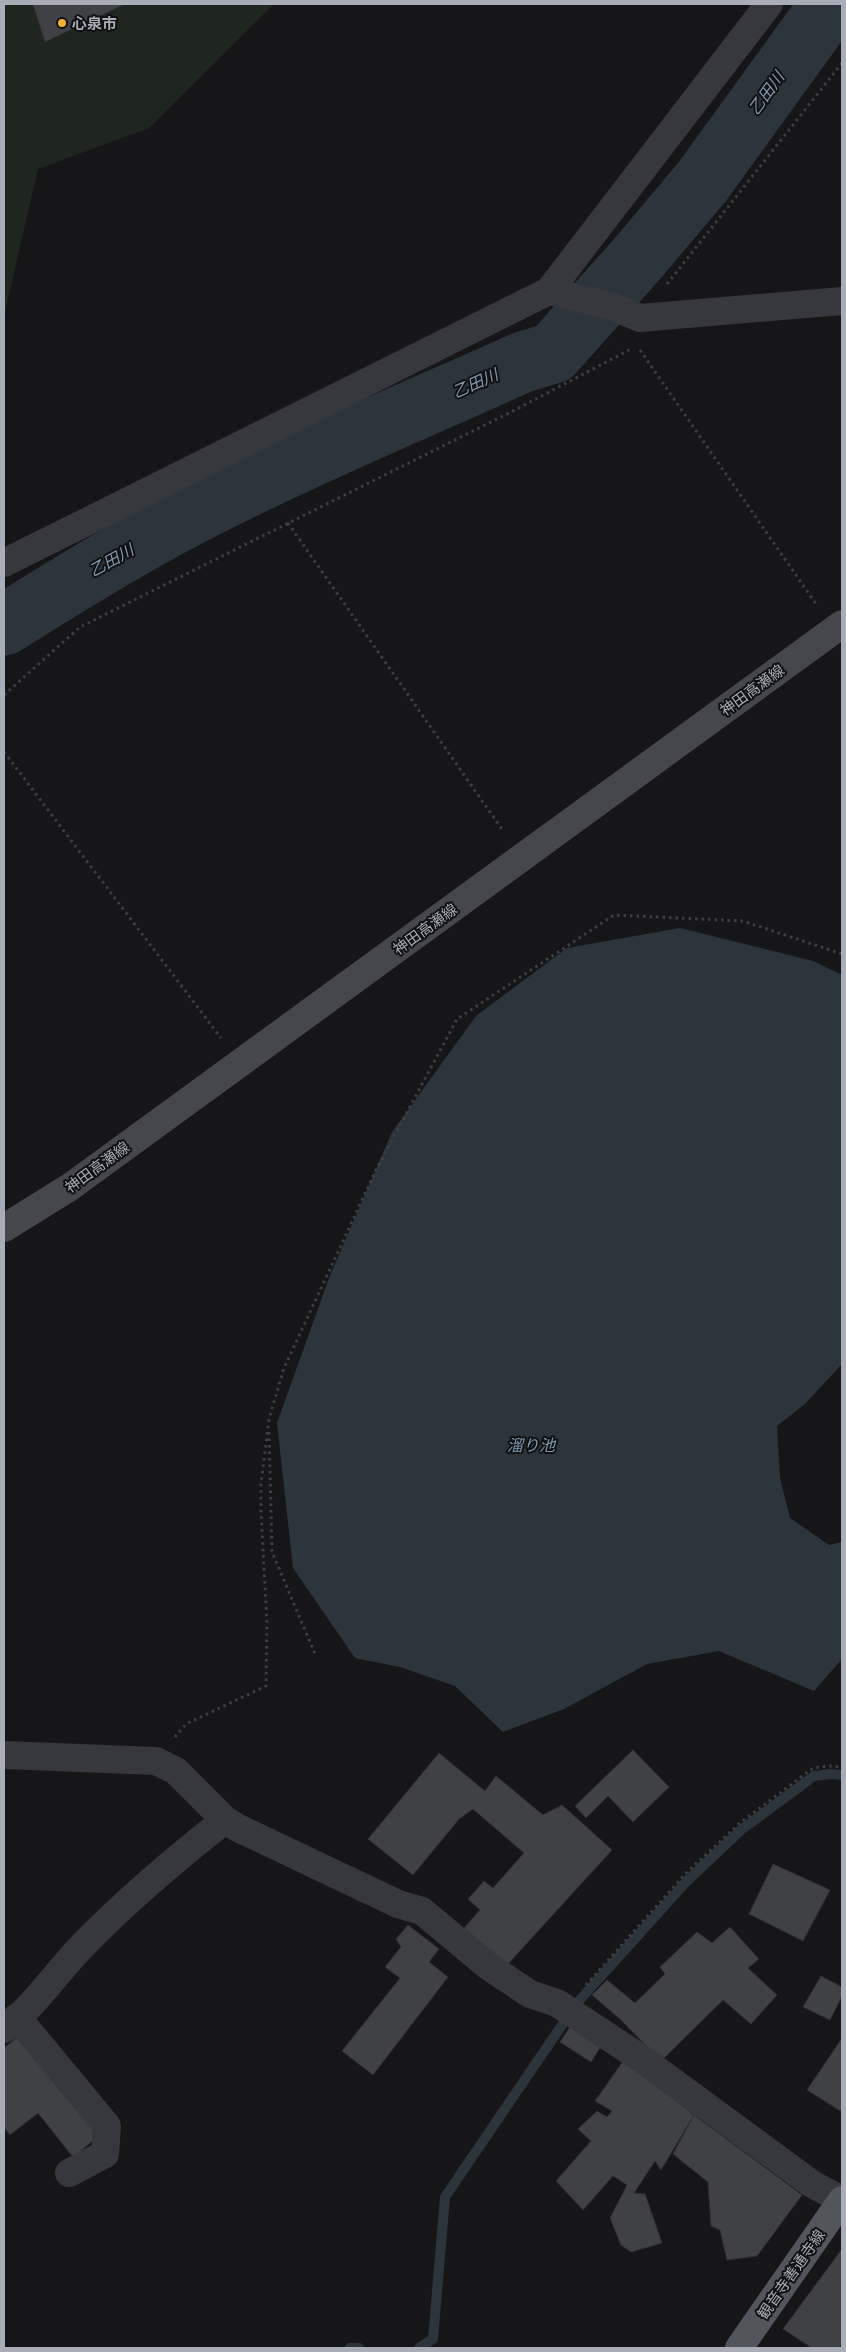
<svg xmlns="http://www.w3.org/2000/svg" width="846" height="2352" viewBox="0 0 846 2352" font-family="'Titillium Web','Noto Sans JP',sans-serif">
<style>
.green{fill:#1e261f}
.water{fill:#2c353c}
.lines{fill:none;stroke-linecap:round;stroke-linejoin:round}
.stream{stroke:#2c353c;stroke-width:10}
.river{stroke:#2c353c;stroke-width:61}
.building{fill:#404145;stroke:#303034}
.path{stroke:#3d3f44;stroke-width:3;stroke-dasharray:2.5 4;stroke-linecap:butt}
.minor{stroke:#37383d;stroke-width:28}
.secondary{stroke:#45474d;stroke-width:28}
.primary{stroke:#53555c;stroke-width:28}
.poi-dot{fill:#f2b134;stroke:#111113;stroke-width:2}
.labels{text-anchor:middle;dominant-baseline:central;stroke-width:4;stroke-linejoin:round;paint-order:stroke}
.poi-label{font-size:15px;font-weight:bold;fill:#a8adb8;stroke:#111113;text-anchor:start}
.street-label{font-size:15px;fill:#a8adb8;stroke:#111113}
.water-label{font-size:16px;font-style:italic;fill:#7f9bb3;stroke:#111113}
</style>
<rect width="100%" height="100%" fill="#161618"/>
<!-- green -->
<path class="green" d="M4 4H274L149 128 38 169 4 316Z"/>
<!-- water -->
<path class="water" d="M680 928 813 961 842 975V1364L805 1404 777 1426 780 1478 790 1518 829 1545 842 1542V1659L814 1691 719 1651 647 1664 564 1709 503 1732 455 1686 400 1667 355 1658 293 1568 277 1423 329 1278 392 1132 476 1016 567 948Z"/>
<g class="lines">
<!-- stream -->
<path class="stream" d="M350 2348H359
M419 2348 433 2339 445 2197 577 2003 687 1881 741 1830 814 1776 830 1774 842 1775"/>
<!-- river -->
<path class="river" d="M4 625C58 591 113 557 170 526 284 465 405 415 523 362L553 353 638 258 702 182 831 4"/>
</g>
<!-- building -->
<path class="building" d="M33 4H125L45 42Z
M633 1750 669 1787 633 1822 608 1796 586 1818 575 1806Z
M439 1753 485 1791 496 1776 543 1815 562 1805 612 1850 507 1965 464 1928 480 1910 468 1899 484 1881 493 1888 524 1853 473 1809 459 1819 413 1875 368 1839Z
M773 1864 830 1890 803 1941 749 1914Z
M408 1925 439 1949 429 1962 448 1977 373 2075 342 2051 400 1978 385 1967 401 1947 396 1939Z
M730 1927 759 1959 748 1968 777 1995 751 2024 723 2000 661 2061 621 2020 592 1995 607 1980 635 2003 665 1974 660 1967 697 1932 712 1943Z
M821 1976 842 1987V1996L830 2020 803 2007Z
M570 2027 601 2046 591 2062 560 2042Z
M20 2035 100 2135 73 2157 38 2113 10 2135 4 2127V2048Z
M842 2038V2112L807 2090Z
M624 2060 694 2115 661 2170 655 2161 634 2193 645 2194 662 2243 631 2252 621 2245 610 2218 627 2185 613 2176 583 2210 556 2181 591 2141 578 2129 597 2111 607 2117 612 2111 595 2101Z
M694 2115 802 2195 757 2256 727 2260 720 2230 711 2226 708 2182 673 2154Z
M842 2249V2344L839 2348H812L783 2329Z"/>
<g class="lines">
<!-- path -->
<path class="path" d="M667 284 842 63
M640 350 816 604
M288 523 504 832
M4 695 80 627 509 413 631 349
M4 752 221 1038
M269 1432 272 1552 316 1656
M175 1737 186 1724 266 1686 267 1623 261 1512V1484L269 1419 284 1368 376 1170 457 1019 614 915 743 921 842 954
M586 1985 686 1873 740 1823 813 1768 830 1766 842 1767"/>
<!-- minor -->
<path class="minor" d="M549 291 614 307 640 318 842 301
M4 563 549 291 769 4
M4 1755 156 1761 176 1771 225 1820 238 1828 398 1904 422 1911 488 1966 530 1994 557 2003 642 2059 812 2184 842 2200
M17 2017 107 2126 105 2154 69 2173
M4 2029C31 2010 58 1971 82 1946 126 1901 175 1859 225 1820"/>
<!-- secondary -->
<path class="secondary" d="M4 1228 70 1187 842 624"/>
<!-- primary -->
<path class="primary" d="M739 2348 842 2200"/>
</g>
<!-- markers -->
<circle class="poi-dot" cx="62" cy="23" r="5"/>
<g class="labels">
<!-- poi labels -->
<g class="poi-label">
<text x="72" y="23">心泉市</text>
</g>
<!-- street labels -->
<g class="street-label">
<text transform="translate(752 690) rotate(-36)">神田高瀬線</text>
<text transform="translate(425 929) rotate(-36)">神田高瀬線</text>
<text transform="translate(97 1167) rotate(-36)">神田高瀬線</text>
<text transform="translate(791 2274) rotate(-55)">観音寺善通寺線</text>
</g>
<!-- water labels -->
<g class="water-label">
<text transform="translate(766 93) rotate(-54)">乙田川</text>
<text transform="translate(475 383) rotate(-24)">乙田川</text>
<text transform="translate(111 560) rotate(-29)">乙田川</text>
<text x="531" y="1445">溜り池</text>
</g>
</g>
<!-- border -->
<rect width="846" height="2352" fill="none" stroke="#a8adb8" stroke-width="10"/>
</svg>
